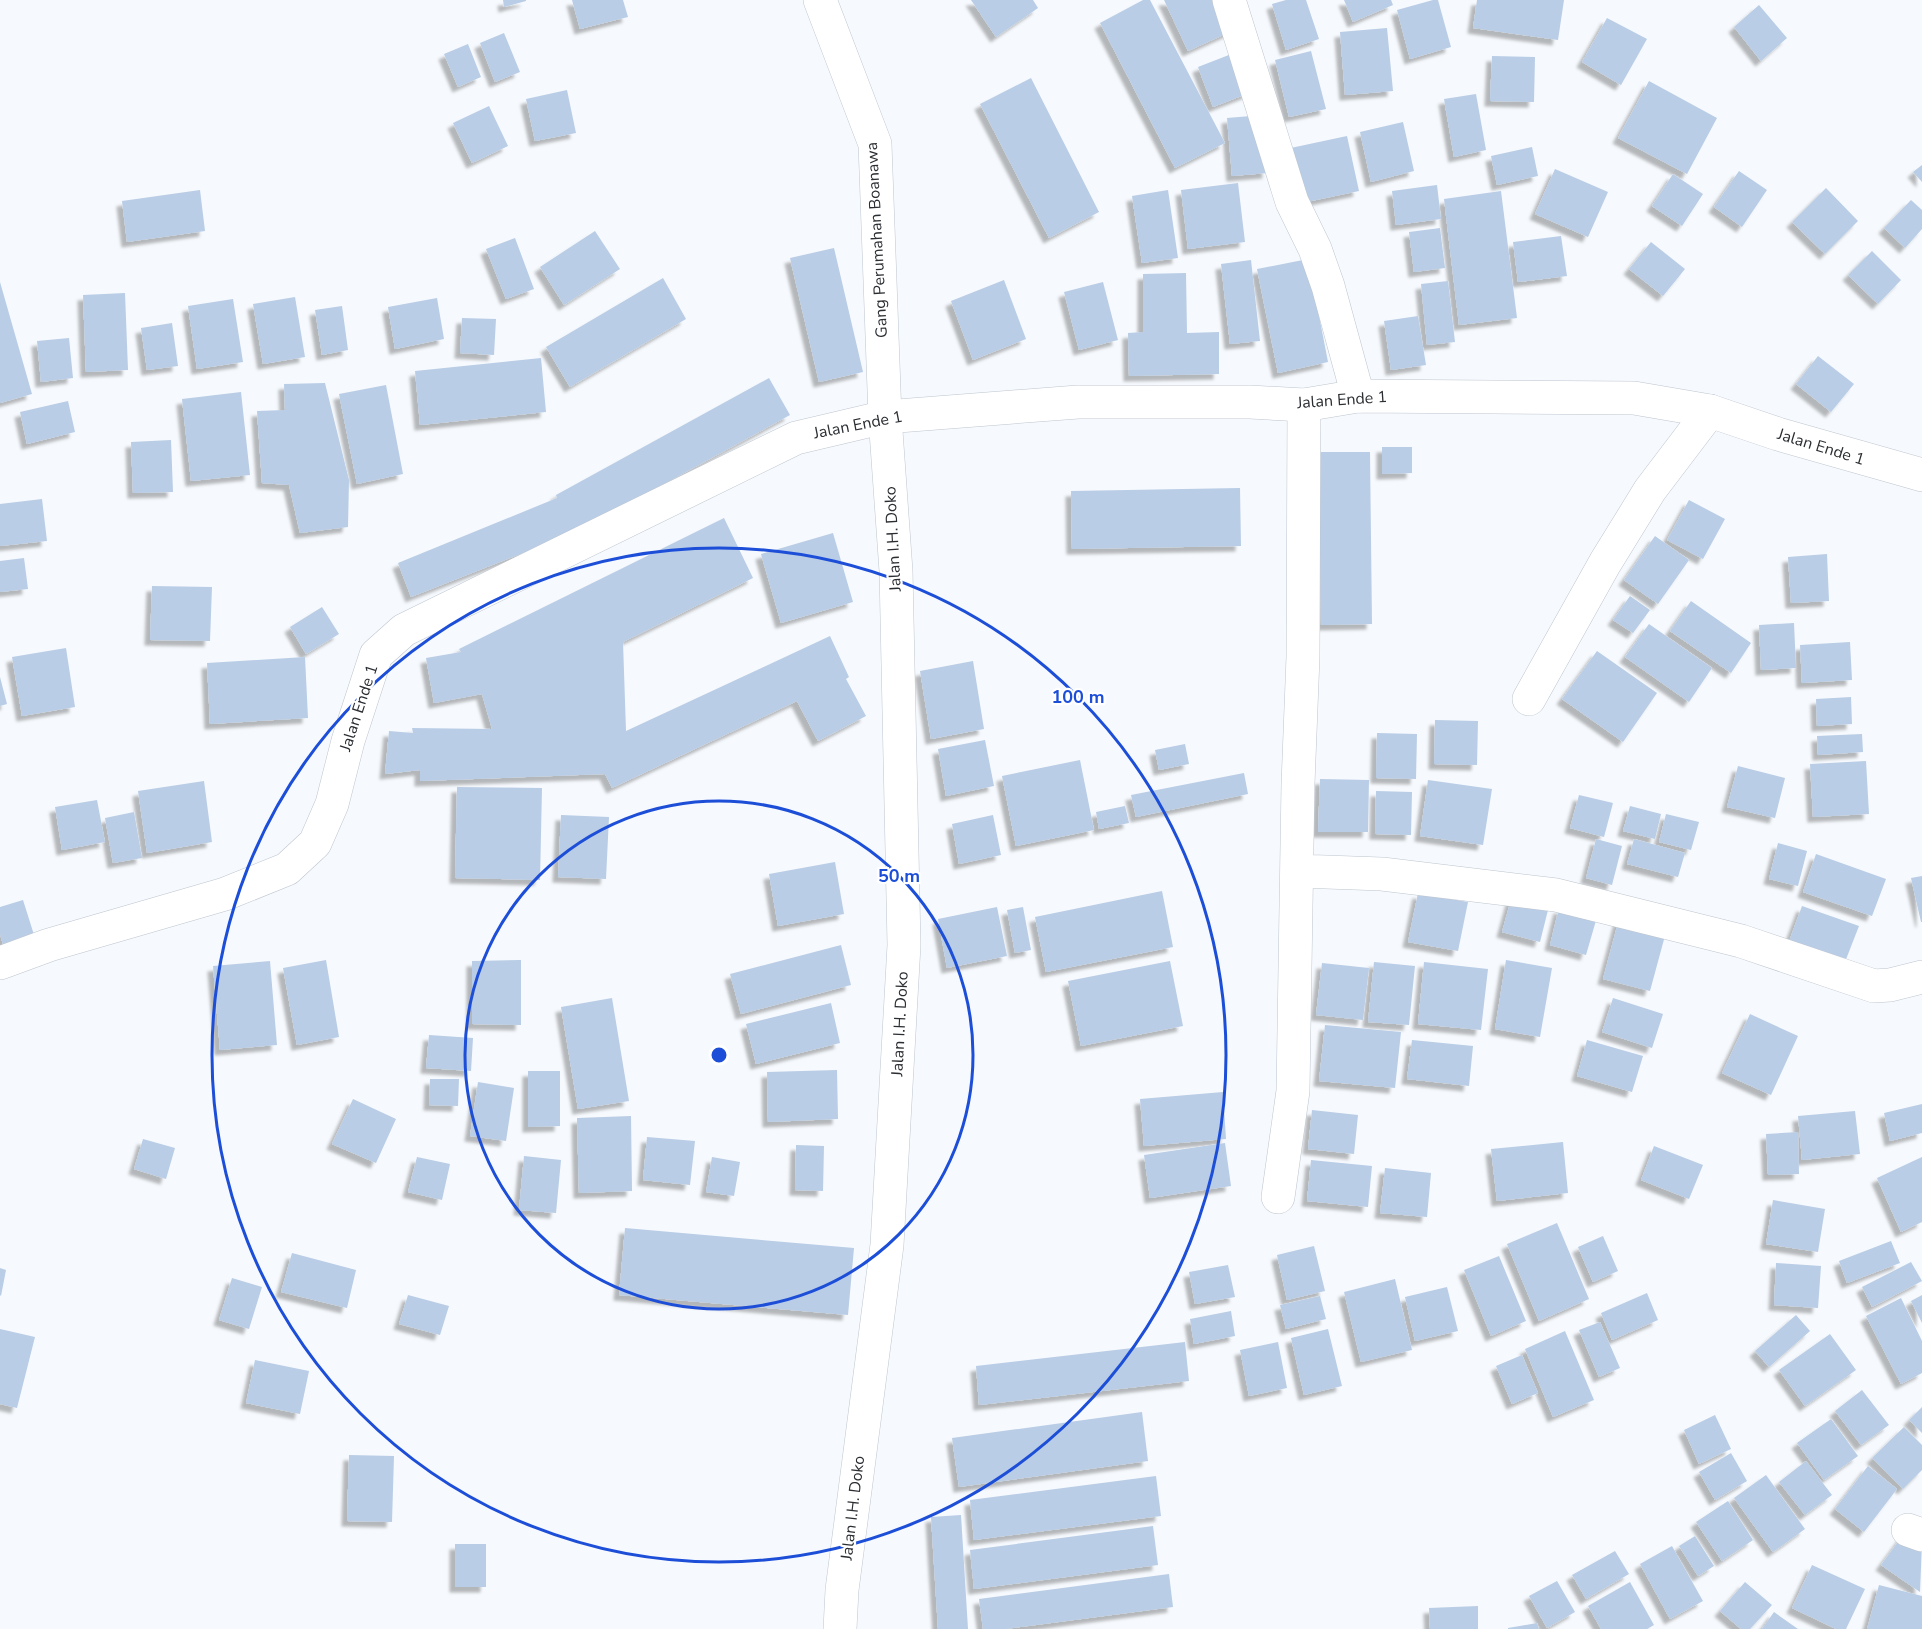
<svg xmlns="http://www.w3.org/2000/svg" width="1922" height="1629" viewBox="0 0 1922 1629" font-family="'Nunito Sans',sans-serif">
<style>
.building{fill:#b9cde6;filter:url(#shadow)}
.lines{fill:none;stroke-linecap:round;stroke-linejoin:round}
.minor-casing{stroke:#bec6d0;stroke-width:34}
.tertiary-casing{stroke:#bec6d0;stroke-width:34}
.minor{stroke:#fff;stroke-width:33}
.tertiary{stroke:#fff;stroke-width:33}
.ring{fill:none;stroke:#1d4ed8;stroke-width:3}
.labels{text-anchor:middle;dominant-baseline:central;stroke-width:4.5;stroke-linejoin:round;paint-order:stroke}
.street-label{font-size:16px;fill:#2a2d31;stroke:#fff}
.centre{fill:#1d4ed8;stroke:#fff;stroke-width:3}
.ring-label{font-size:18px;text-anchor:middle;font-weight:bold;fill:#1d4ed8;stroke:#fff;stroke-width:4.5;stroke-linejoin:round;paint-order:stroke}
</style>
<defs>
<filter id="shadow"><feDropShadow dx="-5.5" dy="5.5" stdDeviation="1.5" flood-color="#0004"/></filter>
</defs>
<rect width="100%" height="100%" fill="#f6f9fd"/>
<!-- building -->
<path class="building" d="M503 0H526V1L504 7Z
M572 0H623L628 17 580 29Z
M971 0H1033L1038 8 996 37Z
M1143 0H1150L1225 143 1175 168 1100 23Z
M1164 0H1218L1232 31 1188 51Z
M1286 0H1306L1319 39 1286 50 1272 4Z
M1344 0H1391L1393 5 1353 22Z
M1433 0H1438L1451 47 1410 59 1397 10Z
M1477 0H1564L1558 40 1473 28Z
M1759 5 1787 38 1761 61 1734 27Z
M1607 18 1647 39 1621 85 1582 62Z
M1387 28 1393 91 1345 95 1340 32Z
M504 33 520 72 495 82 480 43Z
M468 44 481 77 458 87 444 54Z
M1311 51 1326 109 1289 117 1275 60Z
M1234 53 1249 93 1213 107 1198 67Z
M1492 56 1535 57 1534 102 1490 101Z
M1031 78 1099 212 1049 238 980 104Z
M1649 81 1717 118 1687 174 1618 138Z
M567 90 576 133 535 141 526 99Z
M1476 94 1486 150 1454 157 1444 99Z
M489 106 508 146 472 163 453 123Z
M1263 115 1268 173 1232 176 1227 118Z
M1403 122 1414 171 1371 182 1360 132Z
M1347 136 1359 191 1297 204 1286 149Z
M1532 147 1538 176 1497 185 1491 156Z
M1922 165V182L1913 172Z
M1555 169 1608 192 1588 237 1535 214Z
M1739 171 1767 190 1742 227 1714 207Z
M1673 174 1703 194 1682 226 1652 206Z
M1238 183 1245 242 1188 249 1181 190Z
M1437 185 1441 219 1396 225 1392 191Z
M1826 188 1858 221 1825 254 1792 222Z
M200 190 205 231 127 242 122 201Z
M1168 190 1178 258 1142 263 1132 196Z
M1501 191 1517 318 1459 325 1444 199Z
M1911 200 1922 210V229L1905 248 1884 228Z
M1440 228 1445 268 1414 272 1409 232Z
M595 231 620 269 564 305 540 267Z
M1561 236 1567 276 1518 282 1513 242Z
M515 238 534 289 506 299 486 249Z
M1651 242 1685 269 1663 296 1629 269Z
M834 248 863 372 819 382 790 258Z
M1872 251 1901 280 1878 304 1848 275Z
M1308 259 1328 362 1278 373 1257 269Z
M1251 260 1260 341 1230 344 1221 264Z
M1186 273 1187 333 1219 332V374L1129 376 1128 333 1143 332V274Z
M663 278 686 319 570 387 546 347Z
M1004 280 1026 339 973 360 951 301Z
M1448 281 1455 342 1427 345 1421 284Z
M0 282 32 394 0 403Z
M1103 282 1118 340 1079 350 1064 292Z
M125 293 128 370 86 372 83 295Z
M295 297 305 357 263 364 253 304Z
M437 298 444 339 395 349 388 307Z
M233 299 243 362 197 369 188 306Z
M342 306 348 350 322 355 315 310Z
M1418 316 1426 365 1391 370 1384 321Z
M462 318 496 319 494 355 460 353Z
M172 323 178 366 147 370 141 328Z
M69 338 73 378 41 382 37 341Z
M1818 356 1854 384 1831 412 1796 384Z
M541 358 546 412 420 425 415 371Z
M769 378 790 415 576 532 411 597 398 563 557 498 556 495Z
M325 383 349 480 348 527 300 533 289 485 262 483 257 411 285 410 284 384Z
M386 385 403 474 357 484 339 394Z
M241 392 250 475 191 481 182 399Z
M68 401 75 432 27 444 20 412Z
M171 440 173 492 133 493 131 442Z
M1382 447H1412V473L1382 474Z
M1319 452H1370L1372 624 1321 625Z
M1240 488 1241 546 1072 549 1071 491Z
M42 499 47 541 0 546V504Z
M1689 500 1725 519 1703 559 1667 540Z
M724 518 753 578 623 642 626 731 830 636 849 677 846 679 866 716 818 741 797 701 612 788 605 774 420 781V770L385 774 389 731 413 733 412 728 492 729 482 694 434 703 426 658 461 652 459 649Z
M833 533 853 602 781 623 761 554Z
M1655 536 1689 560 1658 604 1624 580Z
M1827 554 1829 601 1791 603 1788 557Z
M24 558 28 589 0 592V561Z
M152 586 212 587 210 641 150 640Z
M1630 596 1650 610 1633 633 1613 620Z
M1691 601 1751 643 1731 673 1670 631Z
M322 607 339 634 306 654 290 627Z
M1794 623 1796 668 1761 670 1759 625Z
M1649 624 1712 668 1689 702 1625 657Z
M1850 642 1852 680 1802 683 1800 645Z
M66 648 75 707 22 716 12 657Z
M1597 651 1657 693 1623 742 1562 699Z
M305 657 308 718 210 724 207 663Z
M973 661 984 729 931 739 920 671Z
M0 677 7 704 0 706Z
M1851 697 1852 724 1817 726 1816 699Z
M1435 720 1478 721 1477 765 1434 764Z
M1377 733 1417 734 1416 779 1376 778Z
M1862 734 1863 752 1818 755 1817 736Z
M985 740 994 786 946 796 938 749Z
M1185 744 1189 764 1159 770 1155 750Z
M1080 760 1094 830 1016 846 1002 776Z
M1866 761 1869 814 1813 817 1810 764Z
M1738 766 1785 778 1775 818 1727 807Z
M1244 773 1248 794 1136 817 1131 795Z
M1320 779 1369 780 1368 832H1318Z
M1428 780 1492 789 1483 845 1420 836Z
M204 781 212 842 147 853 138 791Z
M457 787 542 788 540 880 455 878Z
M1376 791 1412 792 1411 835 1375 834Z
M1579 795 1613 803 1604 837 1570 828Z
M97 800 105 842 62 850 55 807Z
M1125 806 1129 823 1099 829 1096 812Z
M1630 806 1661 814 1655 839 1623 831Z
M134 812 142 858 113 863 105 818Z
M1666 814 1699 822 1691 850 1659 842Z
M561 815 609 817 606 879 558 877Z
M993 815 1001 855 959 864 952 824Z
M1596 839 1622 846 1612 885 1586 878Z
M1634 839 1685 853 1678 877 1627 864Z
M1778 843 1807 851 1798 886 1769 879Z
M1816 854 1886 879 1872 916 1803 892Z
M835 862 844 914 778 926 769 874Z
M1922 876V922H1921L1911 878Z
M1162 891 1173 947 1046 972 1035 917Z
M1418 893 1468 902 1458 951 1408 942Z
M1512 896 1549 906 1540 942 1502 932Z
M23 900 35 938 4 948 0 934V907Z
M1802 906 1859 926 1843 967 1787 947Z
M997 907 1007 956 947 968 938 919Z
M1023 907 1031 950 1015 953 1007 910Z
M1559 908 1597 917 1586 955 1550 945Z
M1619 919 1666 932 1650 991 1603 979Z
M841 945 851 985 741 1014 730 974Z
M326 960 339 1037 297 1045 283 968Z
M521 960V1025L472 1024V961Z
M1506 960 1552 968 1540 1037 1495 1029Z
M270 961 277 1045 220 1050 213 966Z
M1170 961 1183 1026 1081 1046 1068 981Z
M1374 962 1415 966 1409 1025 1368 1022Z
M1424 962 1488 969 1481 1030 1418 1024Z
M1322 963 1369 968 1363 1020 1316 1015Z
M612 998 629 1101 578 1109 561 1007Z
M1613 998 1663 1014 1652 1048 1602 1032Z
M831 1003 840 1043 756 1064 746 1024Z
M1750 1014 1798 1036 1771 1095 1722 1073Z
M1325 1025 1401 1032 1395 1088 1319 1081Z
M429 1035 473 1038 471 1071 426 1068Z
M1412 1040 1473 1046 1469 1086 1407 1079Z
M1587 1040 1643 1056 1632 1092 1577 1076Z
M837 1070 838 1119 768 1122 767 1072Z
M528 1071H560V1126L528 1127Z
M430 1079H459L458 1106 429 1105Z
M478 1082 514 1088 506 1141 470 1136Z
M1223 1092 1226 1139 1144 1146 1140 1099Z
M353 1099 396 1119 376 1163 332 1144Z
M1922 1104V1133L1890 1141 1884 1113Z
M1312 1110 1358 1115 1354 1154 1308 1149Z
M1855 1111 1860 1154 1802 1160 1798 1116Z
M631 1116 632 1191 579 1193 577 1118Z
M1798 1132 1799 1174 1768 1175 1766 1134Z
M647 1137 695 1141 690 1185 643 1180Z
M143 1139 175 1148 166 1179 134 1169Z
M1563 1142 1568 1193 1497 1201 1491 1149Z
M1225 1143 1231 1186 1150 1198 1144 1155Z
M796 1145 824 1146 823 1191 795 1190Z
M1654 1146 1703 1165 1689 1199 1641 1180Z
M524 1156 561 1160 556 1213 519 1210Z
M417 1157 450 1164 442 1200 408 1192Z
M712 1157 740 1162 734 1196 706 1192Z
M1922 1157V1222L1901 1232 1877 1178Z
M1311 1160 1372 1166 1368 1207 1307 1201Z
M1385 1168 1431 1173 1427 1217 1380 1213Z
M1773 1200 1825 1209 1818 1252 1766 1244Z
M1557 1223 1589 1299 1539 1321 1507 1244Z
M625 1228 854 1248 848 1315 619 1295Z
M1603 1236 1618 1271 1593 1282 1578 1247Z
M1891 1241 1900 1263 1847 1283 1839 1261Z
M1314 1246 1325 1291 1287 1300 1277 1255Z
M292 1253 356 1270 347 1308 281 1292Z
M1499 1256 1526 1321 1491 1336 1464 1270Z
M1911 1262 1922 1281 1872 1307 1862 1287Z
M1776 1263 1821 1266 1818 1308 1774 1305Z
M1228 1265 1235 1297 1195 1304 1189 1272Z
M0 1268 6 1270 1 1296 0 1295Z
M232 1278 262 1287 249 1329 219 1320Z
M1395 1279 1412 1350 1361 1362 1344 1292Z
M1447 1287 1458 1331 1415 1341 1405 1297Z
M1647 1293 1658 1320 1612 1340 1601 1313Z
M408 1295 449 1306 440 1335 399 1324Z
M1922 1295V1323L1911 1301Z
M1320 1296 1326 1319 1286 1329 1280 1305Z
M1901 1298 1922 1341V1373L1901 1384 1866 1316Z
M1231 1311 1235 1336 1194 1344 1190 1319Z
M1796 1315 1810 1331 1769 1367 1755 1351Z
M1600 1322 1620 1368 1599 1377 1579 1330Z
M0 1329 35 1337 17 1408 0 1404Z
M1328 1329 1342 1386 1304 1395 1291 1338Z
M1565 1331 1594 1400 1553 1417 1525 1349Z
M1830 1334 1856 1370 1805 1406 1779 1370Z
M1185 1342 1189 1381 979 1405 976 1366Z
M1278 1342 1287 1388 1249 1396 1240 1350Z
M1522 1355 1538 1393 1512 1404 1496 1366Z
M255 1360 309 1371 300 1414 246 1403Z
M1862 1390 1889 1425 1861 1445 1835 1411Z
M1922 1407V1433L1909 1420Z
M1142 1412 1148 1461 959 1487 952 1438Z
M1715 1415 1731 1449 1699 1464 1684 1430Z
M1831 1419 1858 1456 1824 1480 1797 1443Z
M1904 1427 1922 1445V1470L1903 1489 1872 1458Z
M1731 1453 1747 1481 1715 1500 1699 1472Z
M349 1455 394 1456 392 1522 347 1521Z
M1806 1461 1832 1495 1805 1515 1779 1482Z
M1868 1466 1897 1489 1864 1532 1835 1509Z
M1766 1475 1805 1529 1773 1552 1734 1498Z
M1156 1476 1161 1516 974 1540 970 1500Z
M1728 1501 1753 1540 1722 1561 1696 1522Z
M961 1515 968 1629H938L931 1517Z
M1153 1526 1158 1565 974 1589 970 1550Z
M1906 1531 1922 1542 1920 1592 1881 1565Z
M1695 1536 1714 1566 1698 1576 1679 1546Z
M455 1544H486V1587H455Z
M1672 1546 1703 1601 1670 1619 1640 1564Z
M1615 1551 1629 1574 1586 1599 1572 1575Z
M1812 1565 1865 1589 1846 1629H1836L1792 1608Z
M1169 1574 1173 1607 1005 1629H983L979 1599Z
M1557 1581 1575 1612 1547 1628 1529 1596Z
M1630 1582 1654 1625 1647 1629H1601L1588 1606Z
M1745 1582 1772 1605 1750 1629H1741L1720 1611Z
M1879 1585 1922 1596V1629H1867Z
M1478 1606V1629H1430L1429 1608Z
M1774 1612 1798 1629H1762Z
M1537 1623 1539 1629H1508V1628Z"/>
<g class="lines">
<!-- minor casing -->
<g class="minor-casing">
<path id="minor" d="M820 0 875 144 885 417 896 571 904 945 887 1245 842 1590 840 1629
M1229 0 1292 202 1315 249 1328 286 1358 396
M1529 699 1605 563 1650 490 1710 411
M1298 871 1382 874 1556 895 1741 941 1874 986 1890 985 1922 977
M1278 1197 1293 1091 1298 784 1303 657 1304 405
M1908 1530 1922 1535"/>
</g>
<!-- tertiary casing -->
<g class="tertiary-casing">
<path id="tertiary" d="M0 963 49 945 225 894 287 869 315 843 332 804 348 741 376 655 404 630 796 438 885 417 1078 402H1250L1304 405 1358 396 1634 398 1710 411 1778 434 1922 475"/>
</g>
<!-- minor -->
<use href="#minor" class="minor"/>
<!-- tertiary -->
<use href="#tertiary" class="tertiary"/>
</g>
<!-- distance rings -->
<g class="ring">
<circle cx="719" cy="1055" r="254"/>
<circle cx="719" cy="1055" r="507"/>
</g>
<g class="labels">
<!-- street labels -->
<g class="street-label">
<text transform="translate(877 240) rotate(-93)">Gang Perumahan Boanawa</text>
<text transform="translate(1342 400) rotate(-4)">Jalan Ende 1</text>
<text transform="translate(858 425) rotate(-11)">Jalan Ende 1</text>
<text transform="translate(1821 447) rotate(17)">Jalan Ende 1</text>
<text transform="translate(893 539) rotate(-93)">Jalan I.H. Doko</text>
<text transform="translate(359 708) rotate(-72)">Jalan Ende 1</text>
<text transform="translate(900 1024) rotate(-87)">Jalan I.H. Doko</text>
<text transform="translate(853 1508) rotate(-83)">Jalan I.H. Doko</text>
</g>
</g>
<circle cx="719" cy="1055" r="9" class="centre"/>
<g class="ring-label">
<text x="1078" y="703">100 m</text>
<text x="899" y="882">50 m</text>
</g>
</svg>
